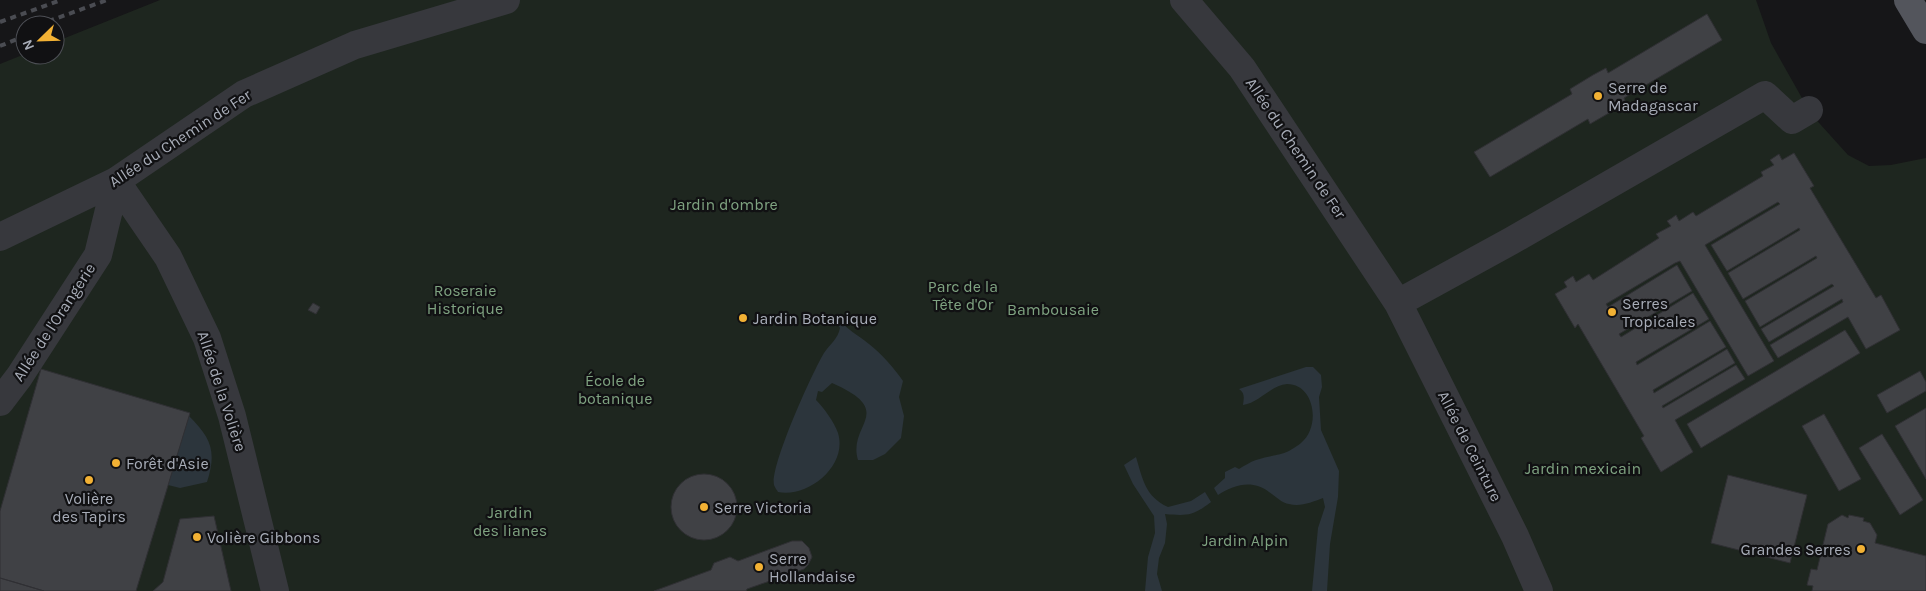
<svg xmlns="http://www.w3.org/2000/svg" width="1926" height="591" viewBox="0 0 1926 591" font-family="Karla,sans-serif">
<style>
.green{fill:#1e261f}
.water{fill:#2c353c}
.building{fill:#404145;stroke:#303034}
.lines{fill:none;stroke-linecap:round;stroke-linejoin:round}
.minor{stroke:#37383d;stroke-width:28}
.major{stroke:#53555c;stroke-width:28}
.rail{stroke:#4a4c52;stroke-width:4;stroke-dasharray:6 5;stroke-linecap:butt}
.poi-dot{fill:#f2b134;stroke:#111113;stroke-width:2}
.labels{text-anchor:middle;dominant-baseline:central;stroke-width:4.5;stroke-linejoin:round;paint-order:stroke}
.poi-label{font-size:16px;fill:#a8adb8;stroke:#111113;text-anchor:start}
.street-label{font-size:16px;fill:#a8adb8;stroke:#111113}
.park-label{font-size:16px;fill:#7fa381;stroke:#111113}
</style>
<rect width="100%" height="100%" fill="#161618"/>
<!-- green -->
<path class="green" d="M160 0H1756L1771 43 1811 114 1848 155 1869 166 1891 165 1926 158V591H0V64L25 54 55 55V42Z"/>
<!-- water -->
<path class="water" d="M839 319C847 330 858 335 869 344 882 354 894 368 903 381L899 397 904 416 901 438 885 454 873 460H858C847 424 898 412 832 383L822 392 818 391 816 400C824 408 834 422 838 433 848 466 808 498 778 492 777 490 775 488 774 485 770 466 812 373 824 353 830 344 838 339 840 328L836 320Z
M1306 367H1313L1321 375 1322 387 1319 397 1321 430 1339 471 1338 497 1330 544 1327 591H1312L1318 528 1325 507 1323 498C1312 502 1301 507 1289 504 1282 503 1275 496 1269 492 1252 479 1234 485 1218 495L1214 488 1225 478V472L1235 467 1239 469C1244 466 1250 462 1256 460 1276 453 1282 458 1301 443 1321 427 1315 384 1287 384 1271 385 1260 402 1243 405 1244 398 1245 393 1239 389Z
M189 416C211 438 217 451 207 482L180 488 168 485Z
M1136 457C1143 480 1145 496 1168 507L1191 501 1205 492 1211 502C1193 516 1187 516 1165 514L1167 524 1165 543 1159 558 1157 574 1162 591H1145L1148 557 1155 533 1154 516 1133 484 1124 465Z"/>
<!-- building -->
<path class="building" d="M1707 14 1722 40 1624 98 1626 103 1609 113 1590 124 1588 119 1490 177 1474 152 1572 94 1570 89 1593 75 1606 68 1608 73Z
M1794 153 1814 186 1810 188 1876 298 1881 295 1900 330 1866 349 1848 317 1778 358 1770 345 1843 302 1842 299 1769 342 1761 329 1834 286 1832 284 1760 327 1745 301 1817 258 1816 256 1743 299 1728 273 1800 230 1799 228 1727 271 1711 245 1780 204 1778 202 1705 245 1774 361 1748 376 1680 261 1675 263 1606 304 1608 307 1677 265 1692 291 1619 334 1621 337 1693 293 1709 319 1636 362 1637 365 1710 321 1726 347 1653 390 1654 393 1727 349 1735 363 1662 406 1663 408 1736 365 1745 379 1675 420 1693 452 1661 472 1641 438 1644 436 1578 324 1575 328 1555 294 1567 287 1564 282 1573 276 1576 282 1589 274 1593 280 1659 238 1656 234 1671 226 1667 221 1672 218 1676 215 1679 221 1693 212 1696 216 1763 176 1761 172 1774 165 1770 160 1779 154 1782 160Z
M313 303 320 307 316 314 308 310Z
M1845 330 1860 353 1701 448 1687 424Z
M41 369 190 413 136 591H44L0 578V511Z
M1920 371 1926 382V391L1887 413 1877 395Z
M1926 408V479L1895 426Z
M1824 414 1861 479 1839 491 1802 426Z
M1882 434 1923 500 1900 515 1859 448Z
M671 507a33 33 0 1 1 66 0a33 33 0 1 1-66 0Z
M1728 475 1807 495 1790 563 1711 543Z
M1842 515 1848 518 1849 515 1864 518 1863 521 1870 523 1877 535 1875 543 1926 556V591H1812L1813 586 1807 585 1811 569 1817 570 1828 524Z
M214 516 231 591H153L163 582 180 519Z
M792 541H802L809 548 812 557 808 565 804 569 747 589 746 591H654L711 570 714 563 730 557 738 561Z
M0 578 14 582 44 591H0Z"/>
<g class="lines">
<!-- minor -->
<path class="minor" d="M1184 0 1242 68 1398 303 1515 536 1539 591
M116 181 168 257 207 338 232 416 275 591
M0 237 116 181 244 94 355 45 506 0
M1398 303 1511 241 1765 95 1792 120 1809 110
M0 402 19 377 98 255 116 181"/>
<!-- major -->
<path class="major" d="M1908 0 1926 30"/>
<!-- rail -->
<path class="rail" d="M0 22 61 0
M38 25 107 0
M0 46 25 36"/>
</g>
<!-- markers -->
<g class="poi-dot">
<circle cx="1598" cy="96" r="5"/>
<circle cx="1612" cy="312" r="5"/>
<circle cx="743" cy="318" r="5"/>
<circle cx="116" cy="463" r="5"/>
<circle cx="89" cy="480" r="5"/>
<circle cx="704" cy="507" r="5"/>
<circle cx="197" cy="537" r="5"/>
<circle cx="1861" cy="549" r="5"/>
<circle cx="759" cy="567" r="5"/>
</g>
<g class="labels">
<!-- poi labels -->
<g class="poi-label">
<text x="1608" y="87">Serre de<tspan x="1608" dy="18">Madagascar</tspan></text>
<text x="1622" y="303">Serres<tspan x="1622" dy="18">Tropicales</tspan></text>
<text x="753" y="318">Jardin Botanique</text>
<text x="126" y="463">Forêt d'Asie</text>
<text x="89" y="498" text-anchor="middle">Volière<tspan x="89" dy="18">des Tapirs</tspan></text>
<text x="714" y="507">Serre Victoria</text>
<text x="207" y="537">Volière Gibbons</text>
<text x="1851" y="549" text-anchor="end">Grandes Serres</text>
<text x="769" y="558">Serre<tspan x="769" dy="18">Hollandaise</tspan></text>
</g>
<!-- street labels -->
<g class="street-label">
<text transform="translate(180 138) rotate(-33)">Allée du Chemin de Fer</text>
<text transform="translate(1296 148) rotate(56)">Allée du Chemin de Fer</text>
<text transform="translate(54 322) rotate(-57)">Allée de l'Orangerie</text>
<text transform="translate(222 391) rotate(72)">Allée de la Volière</text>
<text transform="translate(1470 446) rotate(63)">Allée de Ceinture</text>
</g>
<!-- park labels -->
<g class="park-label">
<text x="724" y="204">Jardin d'ombre</text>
<text x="963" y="286">Parc de la<tspan x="963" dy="18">Tête d'Or</tspan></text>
<text x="465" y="290">Roseraie<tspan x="465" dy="18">Historique</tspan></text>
<text x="1053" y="309">Bambousaie</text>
<text x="615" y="380">École de<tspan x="615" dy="18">botanique</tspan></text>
<text x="1583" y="468">Jardin mexicain</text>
<text x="510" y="512">Jardin<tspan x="510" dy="18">des lianes</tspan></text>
<text x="1245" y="540">Jardin Alpin</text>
</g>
</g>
<!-- north arrow -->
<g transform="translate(40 40) rotate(247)"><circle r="24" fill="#111113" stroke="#4d4f55"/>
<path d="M0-4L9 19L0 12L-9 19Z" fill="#f2b134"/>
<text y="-8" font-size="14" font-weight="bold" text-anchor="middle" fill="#a8adb8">N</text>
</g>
</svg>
